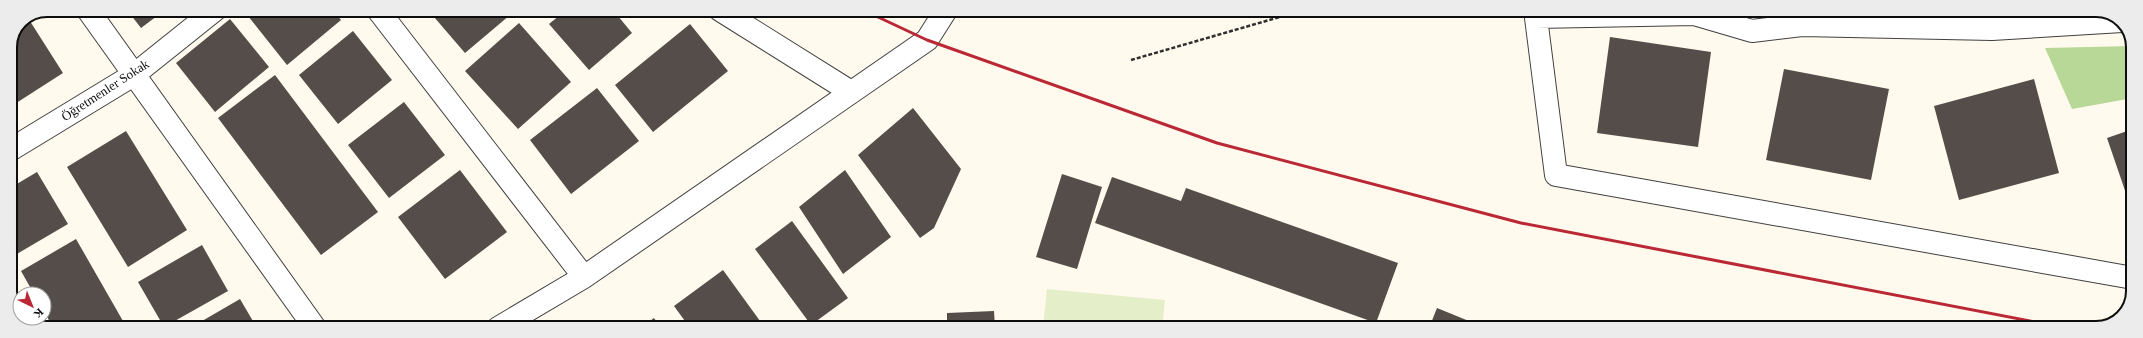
<svg xmlns="http://www.w3.org/2000/svg" width="2143" height="338" viewBox="0 0 2143 338" font-family="'Times New Roman',serif">
<style>
.forest{fill:#b7d897}
.pitch{fill:#e4efc9}
.building{fill:#554d49}
.lines{fill:none;stroke-linecap:round;stroke-linejoin:round}
.street-casing{stroke:#404040;stroke-width:24}
.path{stroke:#2f2f2f;stroke-width:2.5;stroke-dasharray:4 2;stroke-linecap:butt}
.street{stroke:#fff;stroke-width:22}
.rail{stroke:#ba2835;stroke-width:3}
.labels{text-anchor:middle;dominant-baseline:central;stroke-width:4;stroke-linejoin:round;paint-order:stroke}
.street-label{font-size:13px;fill:#0d0d0d;stroke:#fff}
.rim{fill:none;stroke:#0d0d0d;stroke-width:2}
</style>
<rect width="100%" height="100%" fill="#fffaed"/>
<!-- forest -->
<path class="forest" d="M2133 46V98L2072 109 2045 48Z"/>
<!-- pitch -->
<path class="pitch" d="M1047 289 1165 300 1162 328H1043Z"/>
<!-- building -->
<path class="building" d="M127 10H165L141 28Z
M255 10H333L341 20 287 65 248 16Z
M428 10H516L465 53Z
M566 10H613L632 33 589 70 549 24Z
M1758 10H1783V11L1761 18Z
M28 18 63 73 10 107V47L21 21Z
M230 19 269 67 215 112 176 63Z
M519 23 571 82 518 129 465 71Z
M690 24 728 71 653 132 615 85Z
M353 31 392 80 338 124 299 75Z
M1610 37 1711 52 1698 147 1597 133Z
M1784 69 1889 89 1871 180 1766 160Z
M275 75 378 212 321 255 218 118Z
M2034 79 2059 173 1959 200 1934 106Z
M597 88 639 141 571 194 530 140Z
M404 102 445 155 389 198 348 145Z
M913 108 961 169 934 228 920 238 858 155Z
M2133 129V211H2132L2107 138Z
M126 131 187 230 128 267 67 167Z
M460 170 507 232 445 279 398 217Z
M845 170 891 237 843 274 799 207Z
M37 172 68 224 10 258V188Z
M1062 174 1102 187 1077 269 1036 257Z
M1112 177 1181 201 1186 188 1398 263 1376 323 1095 223Z
M792 221 848 298 811 325 755 249Z
M76 239 127 328H53L44 311V294H34L21 271Z
M202 245 228 291 164 327 138 282Z
M723 270 765 328H690L674 306Z
M240 299 257 328H190Z
M1437 308 1486 328H1429Z
M994 311 995 328H947V313Z
M654 318 661 328H640Z"/>
<g class="lines">
<!-- street casing -->
<g class="street-casing">
<path id="street" d="M88 10 315 328
M378 10 584 277
M720 10 851 92
M1535 10 1556 175 2133 278
M1536 17 1694 14 1752 31 1802 25 1992 29 2122 21
M10 150 135 74 215 10
M498 328 584 277 927 40 946 10"/>
</g>
<!-- path -->
<path class="path" d="M1131 60 1304 10"/>
<!-- street -->
<use href="#street" class="street"/>
<!-- rail -->
<path class="rail" d="M863 10 927 40 1217 143 1521 223 2066 328"/>
</g>
<g class="labels">
<!-- street labels -->
<g class="street-label">
<text transform="translate(105 90) rotate(-33)">Öğretmenler Sokak</text>
</g>
</g>
<!-- crop -->
<path d="M0 0H2143V338H0ZM47 17H2096A30 30 0 0 1 2126 47V291A30 30 0 0 1 2096 321H47A30 30 0 0 1 17 291V47A30 30 0 0 1 47 17Z" fill="#ececec" fill-rule="evenodd"/>
<path class="rim" d="M47 17H2096A30 30 0 0 1 2126 47V291A30 30 0 0 1 2096 321H47A30 30 0 0 1 17 291V47A30 30 0 0 1 47 17Z"/>
<!-- north arrow -->
<g transform="translate(32 306) rotate(137)"><circle r="19" fill="#ffffff" stroke="#9e9e9e"/>
<path d="M0-3L7 15L0 10L-7 15Z" fill="#ba2835"/>
<text y="-6" font-size="11" font-weight="bold" text-anchor="middle" fill="#0d0d0d">K</text>
</g>
</svg>
